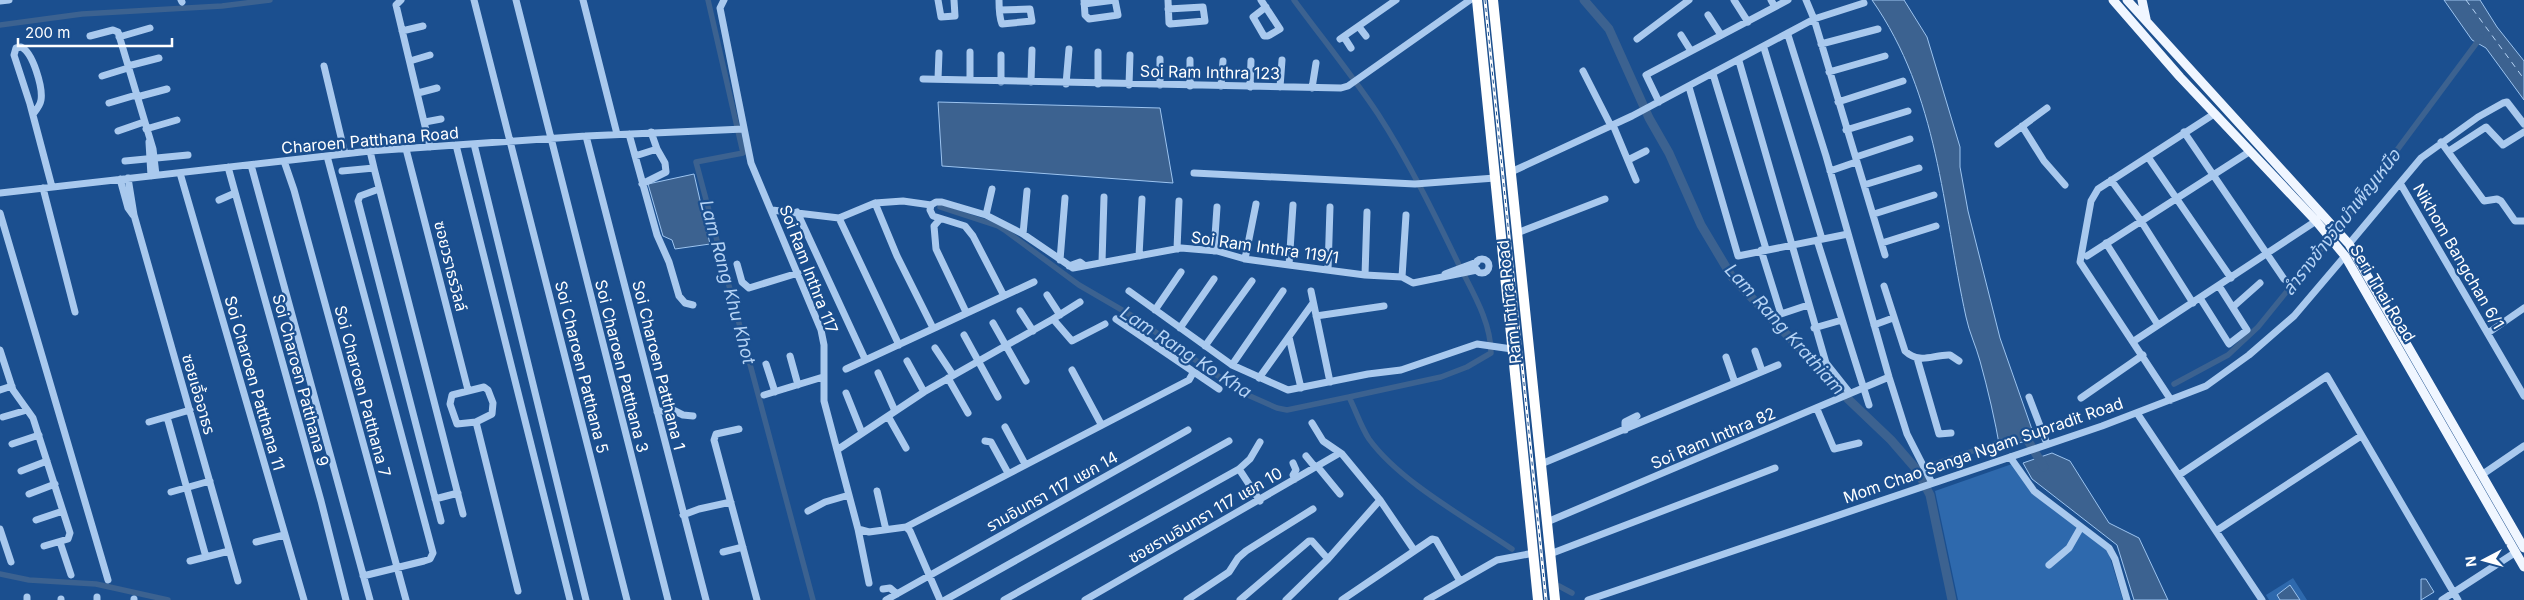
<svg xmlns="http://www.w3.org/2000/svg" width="2524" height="600" viewBox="0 0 2524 600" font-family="Inter,'Noto Sans Thai',sans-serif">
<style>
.green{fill:#2e69ad}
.water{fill:#3c6290;stroke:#9cc4f0}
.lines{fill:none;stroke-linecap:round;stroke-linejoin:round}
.canal{stroke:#3c6290;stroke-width:5.5}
.river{stroke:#3c6290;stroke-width:9}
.ferry{stroke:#b5d3f5;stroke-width:1;stroke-dasharray:6 5;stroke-linecap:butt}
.minor{stroke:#a9c9ee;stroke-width:7}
.major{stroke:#f0f6ff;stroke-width:9}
.highway{stroke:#fff;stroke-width:10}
.rail-casing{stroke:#fff;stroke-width:3}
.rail{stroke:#1b4f8f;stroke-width:1;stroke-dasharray:4;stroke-linecap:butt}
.labels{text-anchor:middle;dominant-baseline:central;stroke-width:4.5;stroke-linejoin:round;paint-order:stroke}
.street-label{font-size:16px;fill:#fff;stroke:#1b4f8f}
.water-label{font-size:18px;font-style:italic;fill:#b5d3f5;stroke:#1b4f8f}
</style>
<rect width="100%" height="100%" fill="#1b4f8f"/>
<!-- green -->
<path class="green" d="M2012 464 2030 490 2108 551 2123 600H1958L1935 491Z
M2293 578 2307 600H2300L2290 585 2277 595 2280 600H2269L2266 595Z"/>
<!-- water -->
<path class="water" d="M1872 0H1904L1927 37 1960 147V167L1968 211 2000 338 2035 438 2000 449C1995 420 1988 390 1980 361 1976 346 1969 332 1966 317 1942 207 1939 96 1872 0Z
M2444 0H2480L2497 27 2524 61V100L2486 48 2472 40Z
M938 102 1160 108 1173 183 942 166Z
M694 174 710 244 675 249 672 240 663 236 648 184Z
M2052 453 2070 461 2109 523 2139 538 2168 600H2134L2117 545 2032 479 2023 463Z
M2421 579H2426L2434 592 2421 600Z
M2290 585 2300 600H2280L2277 595Z"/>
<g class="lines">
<!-- canal -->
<path class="canal" d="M708 0 743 153 696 162 813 600
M1294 0C1322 38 1352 75 1378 114 1409 162 1434 213 1459 265 1473 293 1491 322 1491 353L1467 367 1441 377 1349 397
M0 25 82 14 222 6 270 0
M940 207 998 226 1006 231 1079 285 1134 317 1241 392 1277 408 1287 410 1349 397C1356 411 1361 427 1369 439 1400 482 1468 519 1512 549
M2174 384 2228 355 2258 327 2348 216 2481 37
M1917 470 2005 440
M0 574 29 580 96 584 168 600
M1559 586 1572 593"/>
<!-- river -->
<path class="river" d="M1584 0 1609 29 1649 118 1669 153 1701 225 1732 277 1848 399 1891 440 1917 470 1930 495 1952 600
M2022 431 2044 467"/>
<!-- ferry -->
<path class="ferry" d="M2466 0 2524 79"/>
<!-- minor -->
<path class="minor" d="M181 0 182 2
M401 0 396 5 430 147
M474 0 627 600
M516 0 668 600
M583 0 617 134
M724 0 720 8 751 163 821 330 824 345V401L858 529 869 532 906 527 1189 380 1193 373
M938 0 941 17 955 16 954 0
M999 0C999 8 999 17 1002 24L1032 21 1030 9 1000 10
M1084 0 1085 15 1089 19 1118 15 1115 0 1084 4
M1168 0 1169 23 1170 24 1205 21 1203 7 1168 9
M1261 0 1280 29 1268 36H1264L1253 17 1266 7
M1734 0 1748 22
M1771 0 1775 7
M1806 0 1814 19 1885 255
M0 1 9 0
M1708 15 1721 35
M1359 27 1366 36
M402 31 423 26
M1681 35 1691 51
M1788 35 1826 156 1889 377 1907 434 1932 483
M90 36 113 30 118 32 153 149 156 175
M119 37 150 28
M1344 37 1351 48
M1340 39 1396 0
M1637 39 1689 0
M1821 44 1878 29
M1764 48 1822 239
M1098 52V84
M1160 59V85
M1190 60V86
M410 61 430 55
M1739 61 1826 363 1849 392
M128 66 159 58
M324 66 345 154
M1583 71 1611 126
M1829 72 1885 56
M1713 74 1766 249
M102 76 128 68
M923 79 1341 88 1348 86 1470 0
M938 79 939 53
M970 80V52
M1001 82V55
M1031 82 1032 50
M1066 84 1069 49
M1129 85 1130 55
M1221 86 1223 61
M1250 87 1251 61
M1280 87 1282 60
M1689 87 1738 256 1848 234
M1312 88 1316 63
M418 93 437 88
M137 97 167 89
M1659 102 1646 75 1788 0
M1838 102 1903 81
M109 103 136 95
M33 114C37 109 40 106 41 100 43 88 33 52 21 47L16 48 14 55 30 104 52 187
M425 122 441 119
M1613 125 1636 180
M2022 126 2044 161 2065 185
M146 129 177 120
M1846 130 1908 111
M118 131 144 122
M2184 132 2284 279
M629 134 657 235 669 262 679 296 685 303 693 305
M586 136 706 600
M149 142 151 176
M2441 142 2484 201 2497 199 2501 201 2515 221H2524
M474 144 586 600
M1998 144 2047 108
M456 145 570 600
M406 149 468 390
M2449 151 2486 127 2503 145 2524 132
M327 156 433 553 430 559 424 561 363 576
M635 156 657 149 651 132
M1856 157 1910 139
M2148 157 2231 278
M1628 160 1646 151
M125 161 188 155
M284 161 294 190 406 600
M251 165 370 600
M228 167 321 501 346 600
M374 168 463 514
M342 171 374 168 370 151
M1830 171 1856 162
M1511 172 1632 116 1814 19 1864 3
M180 173 304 600
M1194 173 1415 184 1495 178
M128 178 134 215 238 581
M120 179 128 208 133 215
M2111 180 2141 221 2193 303
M2400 183 2524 396
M642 184 666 172 665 163 657 149
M1864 185 1919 168
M43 188 75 312
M379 189 360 196 358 201 441 521
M0 193 370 151 586 136 744 129
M219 200 235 193
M875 203 897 256 933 328
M931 205 930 210 933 216 965 226 973 236 1003 294
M772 210 839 218 875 203 903 201 931 205 936 202H942L986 215 1023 234 1073 268 1181 248 1217 251 1245 259 1289 265 1365 275 1402 277 1413 283 1477 270
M797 212 865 359
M0 213 108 580
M1874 214 1934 195
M986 215 992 189
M839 218 899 345
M940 219 934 226 936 249 966 312
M1517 233 1605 199
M1023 234 1027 191
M1817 240 1869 405
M1882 243 1936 226
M2106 243 2158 325
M2349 244 2421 158 2478 117 2503 103 2507 102 2524 124
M1177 249 1179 201
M1761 250 1781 314 1808 305
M1214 251 1217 207
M1139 256 1142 199
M2087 256 2249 152
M1245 259 1256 204
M1475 266a7 7 0 1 1 14 0a7 7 0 1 1-14 0Z
M1060 260 1065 198
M1102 262 1104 197
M737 264 742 282 749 288 798 273
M1289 265 1293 205
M1069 266 1080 262 1084 265
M1328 270 1330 207
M1445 274 1477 262
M1365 275 1367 212
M1402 277 1406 215
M1884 286 1905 351C1920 365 1934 354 1950 355L1959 361
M1129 291 1232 365 1288 390 1368 374 1401 370 1477 344 1512 349
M1311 291 1330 382
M1047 295 1060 315
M2200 298 2229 344 2247 330 2219 286
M2233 307 2260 283
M1155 310 1181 272
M1020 311 1033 331
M1316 316 1384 306
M1053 319 1080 302
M1116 319 1219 389
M993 323 1026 381
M1874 325 1893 318
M1180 328 1214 279
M1814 328 1842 320
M2488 333 2524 308
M964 335 998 397
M1289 337 1301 388
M2134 341 2316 221
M1205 346 1252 281
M935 348 953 375
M0 350 13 390 33 418 70 533 68 539 44 546
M1755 351 1762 371
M790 356 798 385
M1726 357 1735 383
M1917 358 1939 434 1951 433
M907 361 924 392
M766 364 775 392
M1232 365 1283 291
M846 369 1034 282
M1072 370 1101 424
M878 373 895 411
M948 378 968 413
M1259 378 1313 303
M484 387 488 390 493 403 492 414 476 422 457 424 450 404 452 395Z
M0 390 12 386
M846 393 862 433
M764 395 823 377
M2029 397 2047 444
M2081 398 2143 355
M2171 400 2080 262 2091 201 2098 189 2214 114
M1817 409 1834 449 1859 443
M657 412 671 409 683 415 693 416
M2137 413 2262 600
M888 416 906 448
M3 417 27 410
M167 417 206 557
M149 422 190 410
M476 422 518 591
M1312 423 1323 441 1342 454 1380 500 1414 550
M1005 427 1025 464
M739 429 716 434 714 440 757 600
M1625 430V422L1637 416
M985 441 991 442 1008 473
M12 444 39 435
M837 450 924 392 1053 319 1072 341 1105 324
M1306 456 1315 467
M2010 457 2034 491 2109 548 2115 559 2127 600
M1293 463 1296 470 1293 475 1295 479
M1541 464 1778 365
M1317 466 1340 494
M1239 469 1260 501
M21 471 47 461
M2483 474 2524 446
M2179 475 2327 376 2458 600
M877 491 886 530
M171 492 210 481
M29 494 55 484
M435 499 458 493
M808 511 825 502 849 495
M683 515 699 509 731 502
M36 520 63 511
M1547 522 1889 377
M906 527 910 531 940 600
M0 529 11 562
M858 529 869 583
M2216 531 2361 436
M60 542 71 575
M256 542 284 535
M723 552 743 547
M1550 554 1775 468
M190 561 229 551
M2049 565 2069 548 2081 527
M883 589 890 588 897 594
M27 597V600
M97 597V600
M61 599V600
M134 599V600
M886 600 1188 430
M945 600 1229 441
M1004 600 1239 469 1250 459 1260 442
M1085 600 1338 454
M1187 600 1229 572 1238 558 1246 551 1313 509
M1240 600 1309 541H1312L1328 559
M1286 600 1328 559 1380 500
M1342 600 1432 539 1436 540 1460 581
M1427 600 1497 560 1534 553
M1588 600 2102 426 2206 386 2249 355 2294 316 2345 256
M2442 600 2516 552"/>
<!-- major -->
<path class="major" d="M2113 0 2180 77 2316 221 2345 256 2524 567
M2127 0 2349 244 2524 548
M2142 0 2146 19"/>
<!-- highway -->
<path class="highway" d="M1477 0 1538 600
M1493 0 1555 600"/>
<!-- rail casing -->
<g class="rail-casing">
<path id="rail" d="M1485 0 1546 600"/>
</g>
<!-- rail -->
<use href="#rail" class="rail"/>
</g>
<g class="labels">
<!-- street labels -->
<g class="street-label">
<text transform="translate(1210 72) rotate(1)">Soi Ram Inthra 123</text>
<text transform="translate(370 140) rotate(-5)">Charoen Patthana Road</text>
<text transform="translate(1265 247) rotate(8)">Soi Ram Inthra 119/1</text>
<text transform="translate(2459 256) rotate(60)">Nikhom Bangchan 6/1</text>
<text transform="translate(451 266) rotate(76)">ซอยวราธรวิลล์</text>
<text transform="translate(809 269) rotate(69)">Soi Ram Inthra 117</text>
<text transform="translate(2383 293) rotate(59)">Seri Thai Road</text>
<text transform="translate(1509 302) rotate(-96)">Ram Inthra Road</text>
<text transform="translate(659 365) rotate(76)">Soi Charoen Patthana 1</text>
<text transform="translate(622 366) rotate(76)">Soi Charoen Patthana 3</text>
<text transform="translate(582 367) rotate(76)">Soi Charoen Patthana 5</text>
<text transform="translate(301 380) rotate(75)">Soi Charoen Patthana 9</text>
<text transform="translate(255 383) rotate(74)">Soi Charoen Patthana 11</text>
<text transform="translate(363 391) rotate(75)">Soi Charoen Patthana 7</text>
<text transform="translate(199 394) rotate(74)">ซอยเอิ้ออาธร</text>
<text transform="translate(1713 438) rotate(-23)">Soi Ram Inthra 82</text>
<text transform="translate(1983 450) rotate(-19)">Mom Chao Sanga Ngam Supradit Road</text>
<text transform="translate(1052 491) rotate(-29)">รามอินทรา 117 แยก 14</text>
<text transform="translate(1205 515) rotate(-30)">ซอยรามอินทรา 117 แยก 10</text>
</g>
<!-- water labels -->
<g class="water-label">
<text transform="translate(2341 222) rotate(-52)">ลำรางข้างวัดบำเพ็ญเหนือ</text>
<text transform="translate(728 282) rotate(75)">Lam Rang Khu Khot</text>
<text transform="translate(1785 329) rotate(48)">Lam Rang Krathiam</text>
<text transform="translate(1186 352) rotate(33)">Lam Rang Ko Kha</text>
</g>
</g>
<!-- north arrow -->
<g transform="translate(2484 560) rotate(264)" stroke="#1b4f8f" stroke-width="4" paint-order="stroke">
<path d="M0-4L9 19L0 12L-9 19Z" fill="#ffffff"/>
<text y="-8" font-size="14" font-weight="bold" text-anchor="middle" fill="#ffffff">N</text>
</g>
<!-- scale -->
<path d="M18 38v8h154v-8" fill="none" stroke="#ffffff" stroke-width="2.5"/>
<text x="25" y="38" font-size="15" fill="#ffffff" stroke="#1b4f8f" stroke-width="4" paint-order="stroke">200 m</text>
</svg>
